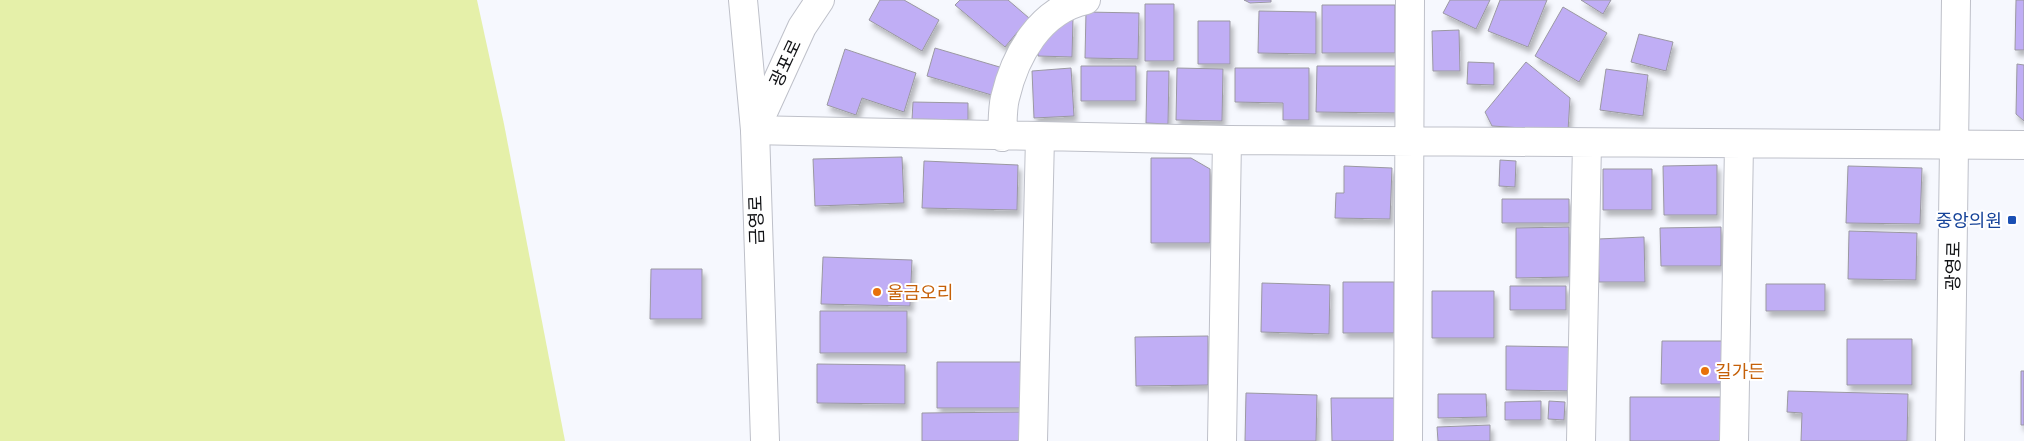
<svg xmlns="http://www.w3.org/2000/svg" width="2024" height="441" viewBox="0 0 2024 441" font-family="'PT Sans Narrow','Noto Sans KR',sans-serif">
<style>
.green{fill:#e5f0a9}
.building{fill:#c0aef5;stroke:#9a98a1;filter:url(#shadow)}
.lines{fill:none;stroke-linecap:round;stroke-linejoin:round}
.street-casing{stroke:#bec0c9;stroke-width:30}
.secondary-casing{stroke:#bec0c9;stroke-width:30}
.street{stroke:#fff;stroke-width:28}
.secondary{stroke:#fff;stroke-width:28}
.transit-dot{fill:#1a4fb4;stroke:#fff;stroke-width:2}
.food-dot{fill:#e8710a;stroke:#fff;stroke-width:2}
.labels{text-anchor:middle;dominant-baseline:central;stroke-width:4;stroke-linejoin:round;paint-order:stroke}
.street-label{font-size:18px;fill:#121316;stroke:#fff}
.transit-label{font-size:18px;fill:#164399;stroke:#fff;text-anchor:end}
.food-label{font-size:18px;fill:#c56008;stroke:#fff;text-anchor:start}
</style>
<defs>
<filter id="shadow"><feDropShadow dx="3" dy="5.5" stdDeviation="2.5" flood-color="#0004"/></filter>
</defs>
<rect width="100%" height="100%" fill="#f6f8fe"/>
<!-- green -->
<path class="green" d="M0 0H477L504 124 565 441H0Z"/>
<!-- building -->
<path class="building" d="M880 0H904L939 20 922 51 869 20Z
M960 0H1008L1029 18 1005 47 955 5Z
M1244 0H1271V2L1250 3Z
M1450 0H1490L1476 29 1443 13Z
M1500 0H1547L1528 47 1488 31Z
M1581 0H1611L1603 14Z
M2016 0H2024V50H2015Z
M1145 4H1174V61H1145Z
M1322 5H1395V53H1322Z
M1563 7 1607 33 1579 82 1535 56Z
M1259 11 1316 12V54L1258 53Z
M1086 12 1139 13 1138 59 1085 58Z
M1073 18 1072 57 1038 56V42Z
M1198 21H1230V64H1198Z
M1459 30 1460 71H1433L1432 31Z
M1639 34 1673 42 1666 71 1631 62Z
M935 48 1003 68 995 96 927 76Z
M845 49 916 73 904 112 862 98 856 115 827 105Z
M1468 62 1494 63V85L1467 84Z
M1526 62 1570 98 1568 131 1492 126 1485 112Z
M2017 64 2024 65V121L2016 114Z
M1081 66H1136V101H1081Z
M1317 66H1396V113L1316 112Z
M1071 68 1074 116 1034 118 1032 71Z
M1177 68 1223 69 1222 121 1176 120Z
M1235 68H1309V120H1283V103L1235 102Z
M1606 69 1648 75 1643 116 1600 110Z
M1147 71H1169L1168 124 1146 123Z
M913 102 968 103V120L912 119Z
M902 157 904 203 815 206 813 159Z
M1151 158H1191L1210 169V243H1151Z
M1500 160 1516 161 1515 187 1499 186Z
M924 161 1018 165 1017 210 922 208Z
M1717 165V215H1664L1663 166Z
M1344 166 1392 168 1390 219 1335 218 1336 193H1344Z
M1848 166 1922 168 1920 224 1846 223Z
M1603 169H1652V210H1603Z
M1502 199H1569V223H1502Z
M1569 227V277L1516 278V228Z
M1721 227V266H1661L1660 228Z
M1849 231 1917 233 1916 280 1848 279Z
M1644 237 1645 282H1599L1598 239Z
M823 257 912 260 910 306 821 304Z
M651 269H702V319H650Z
M1343 282H1394V333H1343Z
M1262 283 1330 285 1329 334 1261 332Z
M1766 284H1825V311H1766Z
M1510 286H1566V310H1510Z
M1432 291H1494V338H1432Z
M820 311H907V353H820Z
M1208 336V385L1136 386 1135 337Z
M1847 339H1912V385H1847Z
M1662 341H1725V384H1661Z
M1506 346 1571 347V391L1506 390Z
M937 362H1023V408H937Z
M817 364 905 365V404L817 403Z
M2021 371H2024V425H2021Z
M1788 391 1908 394 1907 441H1801L1802 413 1787 412Z
M1246 393 1317 395 1316 441H1245Z
M1438 394H1486L1487 417 1438 418Z
M1630 397H1723V441H1630Z
M1331 398H1398V441H1332Z
M1541 401V420H1505V402Z
M1549 401 1565 402 1564 420 1548 419Z
M1025 412V441H922V413Z
M1490 425V441H1438L1437 427Z"/>
<g class="lines">
<!-- street casing -->
<g class="street-casing">
<path id="street" d="M743 0 755 130 1227 140 2024 145
M1002 137C1003 124 1002 110 1005 98 1015 55 1040 10 1086 0
M1033 441 1040 137
M1222 441 1227 140
M1408 441 1410 0
M1581 441 1587 143
M1734 441 1739 144"/>
</g>
<!-- secondary casing -->
<g class="secondary-casing">
<path id="secondary" d="M765 441 755 130 802 27 820 0
M1950 441 1956 0"/>
</g>
<!-- street -->
<use href="#street" class="street"/>
<!-- secondary -->
<use href="#secondary" class="secondary"/>
</g>
<!-- markers -->
<rect class="transit-dot" x="2007" y="215" width="10" height="10" rx="2.5"/>
<g class="food-dot">
<circle cx="877" cy="292" r="5"/>
<circle cx="1705" cy="371" r="5"/>
</g>
<g class="labels">
<!-- street labels -->
<g class="street-label">
<text transform="translate(785 63) rotate(-65)">광포로</text>
<text transform="translate(756 220) rotate(-92)">금영로</text>
<text transform="translate(1953 266) rotate(-89)">광영로</text>
</g>
<!-- transit labels -->
<g class="transit-label">
<text x="2002" y="220">중앙의원</text>
</g>
<!-- food labels -->
<g class="food-label">
<text x="887" y="292">울금오리</text>
<text x="1715" y="371">길가든</text>
</g>
</g>
</svg>
